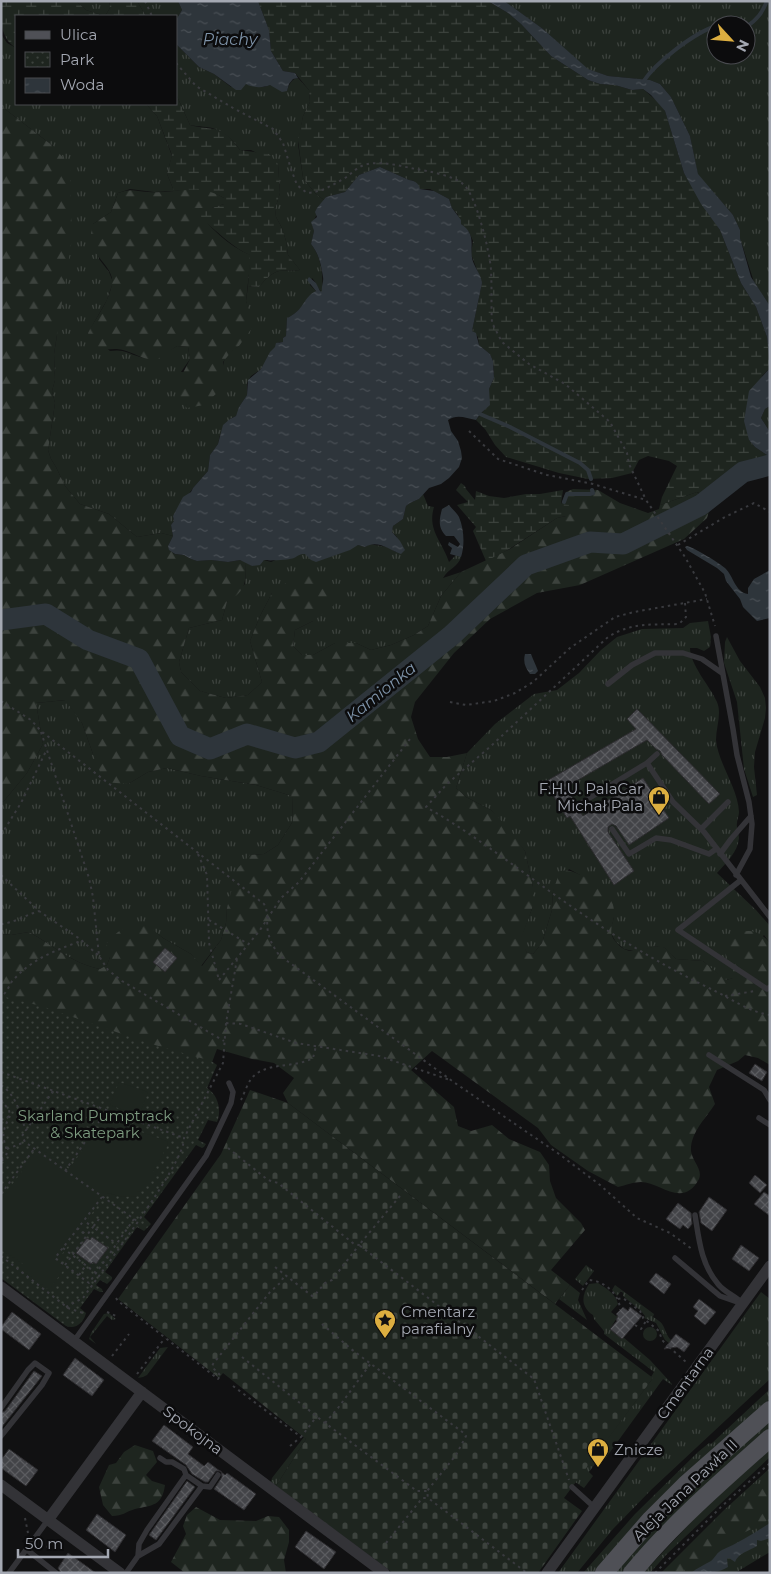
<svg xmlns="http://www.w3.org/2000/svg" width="771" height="1574" viewBox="0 0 771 1574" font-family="Montserrat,sans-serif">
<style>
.grass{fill:url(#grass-tufts);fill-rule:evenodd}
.forest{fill:url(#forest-firs)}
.wetland{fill:url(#wetland-marsh)}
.cemetery{fill:url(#cemetery-stones)}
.park{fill:url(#park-dots)}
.pitch{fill:#1e251f}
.water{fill:url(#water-ripples)}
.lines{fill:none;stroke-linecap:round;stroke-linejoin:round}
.stream{stroke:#2e353b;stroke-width:4}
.river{stroke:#2e353b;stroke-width:21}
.building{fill:url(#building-cross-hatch);stroke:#2c2b2e}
.path{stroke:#393a3e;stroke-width:2;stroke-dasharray:2.5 4;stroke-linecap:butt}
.service{stroke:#333337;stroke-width:5.5}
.minor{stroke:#333337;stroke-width:11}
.primary{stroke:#4f5056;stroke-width:18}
.labels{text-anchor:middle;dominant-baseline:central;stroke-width:5;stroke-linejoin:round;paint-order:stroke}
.poi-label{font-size:15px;fill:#a4a8b2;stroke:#0c0c0d;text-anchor:start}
.park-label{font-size:15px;fill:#7d9b80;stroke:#0c0c0d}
.street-label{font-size:15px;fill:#a4a8b2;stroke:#0c0c0d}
.water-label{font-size:16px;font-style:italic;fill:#7e93a9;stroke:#0c0c0d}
</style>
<defs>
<pattern id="grass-tufts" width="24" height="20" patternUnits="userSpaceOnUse" patternTransform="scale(1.25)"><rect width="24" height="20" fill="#1e251f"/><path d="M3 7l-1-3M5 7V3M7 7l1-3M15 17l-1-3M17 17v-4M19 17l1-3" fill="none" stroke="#3c423d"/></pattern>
<pattern id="forest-firs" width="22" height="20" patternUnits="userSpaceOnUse" patternTransform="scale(1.25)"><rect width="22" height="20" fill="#1e251f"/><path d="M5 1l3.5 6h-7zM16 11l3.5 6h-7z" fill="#3c423d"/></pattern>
<pattern id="wetland-marsh" width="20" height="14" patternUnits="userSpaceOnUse" patternTransform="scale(1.25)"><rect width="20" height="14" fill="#1e251f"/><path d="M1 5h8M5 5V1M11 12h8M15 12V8" fill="none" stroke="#3c423d"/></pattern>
<pattern id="cemetery-stones" width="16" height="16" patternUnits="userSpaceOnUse" patternTransform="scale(1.25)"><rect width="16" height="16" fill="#1e251f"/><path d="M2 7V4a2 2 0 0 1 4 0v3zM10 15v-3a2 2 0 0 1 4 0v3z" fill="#3c423d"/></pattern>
<pattern id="park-dots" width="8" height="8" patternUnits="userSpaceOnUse" patternTransform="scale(1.25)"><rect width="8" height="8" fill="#1e251f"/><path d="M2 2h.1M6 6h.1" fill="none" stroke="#3c423d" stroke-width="1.8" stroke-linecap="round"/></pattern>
<pattern id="water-ripples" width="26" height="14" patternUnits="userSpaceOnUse" patternTransform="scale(1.25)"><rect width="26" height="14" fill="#2e353b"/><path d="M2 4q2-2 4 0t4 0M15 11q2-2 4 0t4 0" fill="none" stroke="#494f55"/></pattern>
<pattern id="building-cross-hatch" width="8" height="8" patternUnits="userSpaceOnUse" patternTransform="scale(1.25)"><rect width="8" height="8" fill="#434448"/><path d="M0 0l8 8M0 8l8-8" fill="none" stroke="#5b5c60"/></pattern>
</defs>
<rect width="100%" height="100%" fill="#111112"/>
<!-- grass -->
<path class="grass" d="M76 1H109L110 8 105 16 86 10Z
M137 1H178L182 10 176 20V16H146Z
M504 1H770V306L754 282 740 238V230L733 215 698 175 690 136 671 97 660 84 650 80 608 76 587 69 543 29ZM716 25H746V55H716Z
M1 34 7 43 16 48V104H146L157 116 172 156 167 174 174 191 154 192 130 189 118 193 111 212 93 224 99 259 109 272 113 282 107 300 88 333 110 351C124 349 127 353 140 357 152 361 167 352 177 346L188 347 190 359 181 372 223 374C222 359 226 354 239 346L248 309 246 301 248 286 259 287C264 281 271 273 279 271 285 270 293 271 300 270L288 255 286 241 282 228 276 217 275 209 280 193 278 164 251 150H240C234 141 226 133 215 129 209 126 197 127 190 125L176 94V44L199 67 214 74 231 87 246 84 264 87 270 85 287 91C289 85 291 79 298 78L309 90 310 102 303 116 298 144 303 178 315 193 324 200 312 224 314 231 311 244C323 260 322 274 323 293 318 290 317 283 312 278L310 285 316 291C305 300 301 312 287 318L286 336 283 338V342H279L261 369 251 376 247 383V395L239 407 238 412 236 416 230 419 220 435 218 444 210 455 208 471 193 488 173 516 174 521 171 525 173 536 161 533 137 537 109 514 80 504 65 486 56 467 51 459 48 450 55 403 52 391 55 380 54 354 57 335 53 146 1 106Z
M770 406V432L761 418 765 409Z
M423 494 428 506 434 507C427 530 442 541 449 562L456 555 461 557C458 567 448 569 443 578L461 572 441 596 428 626 414 635 391 645 371 650 356 643H335L313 655H302L293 646 295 630 313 621 272 593 260 616 250 641 262 682 248 695 226 698 200 691 181 672 179 662 189 628 222 620 227 602 245 584 246 562 252 566 264 560 271 562 278 559H290L297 554H305L329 557 358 545 365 547 369 544 387 547 396 552 397 537 392 532 393 526 403 519 406 506 410 503 419 499Z
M708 621 711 637 710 647 704 651 697 648H690C690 665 710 686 717 702 722 714 716 727 716 740 718 763 738 788 739 812 739 816 737 819 737 823 736 828 739 833 739 838 738 852 726 863 717 873L756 910 770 926V943L764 935 733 969 734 978 725 980 703 961 676 959 665 948 656 946 638 952 624 949 616 942 610 932 614 917 580 875 569 869 553 891 552 910 542 943 533 954 527 953 520 940 533 906V887L525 851 491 810 466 797 456 788 467 753 495 724 534 694 557 690 579 673 601 650 617 637 642 629 683 628 690 623Z
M727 637 740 661 760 687 765 698 766 708 765 718 755 752 754 767 757 795 753 797 744 769 737 702 724 663 725 642Z
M66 700 82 723 93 754 128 784 148 772 167 768 201 776 256 785 292 796 293 821 278 845 264 854 250 855 227 908 226 923 221 940 201 966 191 954 163 938 146 925 110 957 107 965 100 969C71 963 54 946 29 932L11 935 1 934V802L4 801 27 773 43 744 36 703Z
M586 1265 594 1271 583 1286 575 1279Z
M598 1283C606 1288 616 1294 618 1304L611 1312 616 1316 617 1315 618 1316 610 1329 622 1338 623 1337 650 1360 672 1384V1385L663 1379 605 1459 601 1456 589 1472 593 1476 584 1488 575 1482 653 1378 651 1377 654 1372 604 1334V1331L594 1319 593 1315C581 1307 581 1296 589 1284Z
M570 1285 580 1293 578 1300 587 1320 559 1299Z
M615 1285 654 1314 653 1317C668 1325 662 1330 671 1340L669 1343 665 1340 656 1323 644 1318 645 1316 641 1311 623 1296V1293L621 1291 617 1296 612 1290Z
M761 1292 770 1299V1379L652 1489 613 1529 577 1573H558Z
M109 1313 116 1319 112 1320 107 1316 90 1337 96 1344 89 1339 91 1333 104 1314Z
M643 1334a7 7 0 1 1 14 0a7 7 0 1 1-14 0Z
M168 1347 147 1375 143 1377 138 1378 160 1348Z
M770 1389V1399L627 1535 593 1573H583L635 1514 698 1452 709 1443 711 1444Z
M770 1420V1428L723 1469 621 1573H614L674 1507Z
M304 1437 306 1439 276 1486 271 1482 272 1478Z
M770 1449V1457L667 1554 650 1573H643L698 1515Z
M770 1468V1552L735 1573H661L723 1511Z"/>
<!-- forest -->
<path class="forest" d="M1 106 53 146 70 166 72 239 54 354 55 380 52 391 55 403 48 450 51 459 56 467 65 486 80 504 109 514 137 537 161 533 173 536 168 546 174 554 184 555 191 559 197 561 211 560 228 562 240 560 246 562C245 584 247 590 227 602L222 620 189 628 179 662 181 672 200 691 226 698 248 695 262 682 250 641 260 616 272 593 300 573C321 574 330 573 337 595L333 606 313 621 295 630 293 646 302 655H313L335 643H356L371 650 391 645 414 635 428 626 441 596 461 572 510 549 557 518 566 516 561 504 566 492 573 489 598 490 620 503 648 513 659 509 660 505 697 492 711 505 707 518 684 539 580 585 537 593 490 619 454 653 415 702 411 717 418 739 430 757H447L467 753 456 788 466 797 491 810 509 829 525 851 533 887V906L521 939 527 953 533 954 542 943 552 910 553 891 560 871C570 869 576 873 585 877 602 884 616 897 614 917 612 927 608 934 616 942 633 963 651 940 665 948 669 951 673 956 676 959L703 961 726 980 733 978V969L721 945C737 930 754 924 770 943V1065L758 1058 745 1055 738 1061 717 1070 709 1087 715 1104C706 1118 690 1133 691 1151 692 1161 703 1169 699 1179 683 1209 660 1182 641 1182 634 1182 626 1185 618 1187L588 1171 551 1145 538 1128 432 1051 411 1070 454 1107 458 1126 471 1131 492 1125 509 1139 540 1152 549 1165 550 1181 556 1198 581 1223 585 1230 551 1270 570 1285 555 1304 288 1103 283 1093 294 1078 274 1063 252 1059 217 1049 211 1065 1 1062V934L11 935 29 932C54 946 71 963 100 969L107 965 110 957 106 944C121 927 124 927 147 925L163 938 191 954 202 966 221 940 226 923 227 908 237 869 250 855 264 854 278 845 293 821 292 796 256 785 201 776 167 768 148 772 128 784 104 782 93 754 82 723 65 700 36 703 43 744 27 773 4 801 1 802Z
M192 188 208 189 224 198V204L212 208H193C210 226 227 246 251 255L246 301 252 320V328L239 346 231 352 223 362V374L218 392 204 405 187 408 177 399V385L190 359 188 347 177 346 155 361C143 359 134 353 123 350 110 347 105 353 91 345L88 333C96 317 109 302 112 284 115 270 95 257 91 244 89 238 92 230 93 224L111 212 118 193C132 188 134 191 148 192 163 193 177 191 192 188Z
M135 1445 153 1451 157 1462 146 1475 152 1481 165 1485C162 1506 153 1505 135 1509 125 1512 123 1516 112 1516L103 1505 99 1487 109 1465 116 1463 124 1452Z
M770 1477V1518L764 1523 737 1536 711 1556 690 1565 681 1573H669L682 1555Z
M196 1507 220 1520 256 1521 268 1516 279 1517 289 1530V1542L284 1560 286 1573H185L171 1562 186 1534 183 1526 187 1515Z"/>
<!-- wetland -->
<path class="wetland" d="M1 1H76L86 10 105 16 110 8 109 1H137L146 16H16V48C0 38 1 21 1 1Z
M258 1H488L508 13 521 24 551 56 588 80 600 84 615 85 632 90 643 89 658 102 665 111 684 173 720 230 741 283 756 307 767 337 769 348 770 368 762 376 749 440 755 447 770 457V459C748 471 722 476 706 496L697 492 660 505 662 497 677 466 669 461 648 456 639 460 632 473 612 478 588 479 559 473 506 457 495 445 485 429 476 420 486 408 489 389 494 378V372L493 361 490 354 479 345 478 337 472 331 482 283 471 254 473 241 469 232 461 224 458 215 452 208 449 199 430 189H420L414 181 409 180 380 167 359 175 345 192 326 197 324 200 315 193 303 178 298 140 303 116 310 102 309 90 295 73 283 71 271 51 269 30Z
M176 94 190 125C218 132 220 123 240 150L269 154 278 164 280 193 275 209 276 217 282 228 286 241 288 255 300 270C293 271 285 270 279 271 271 273 264 281 259 287L248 286 250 255C234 248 222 236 209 225 203 220 195 217 188 213L193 208H212L224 204V198C207 188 192 189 174 191L167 174 172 155 157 116 146 104H176Z
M461 483 465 486 466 489 475 500 476 491 489 496 504 498 526 494H540L563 490 561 504 569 505 566 516 557 518 506 551 486 561 473 531 476 527 457 505 468 502 456 490Z"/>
<!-- cemetery -->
<path class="cemetery" d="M250 1090 288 1103 653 1378 564 1498 582 1511 538 1573H393L276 1486 306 1439 223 1373 219 1378 118 1299 221 1154Z"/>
<!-- park -->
<path class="park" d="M1 996 41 1006 148 1043 211 1061 217 1065 207 1088C218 1095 222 1110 217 1122L208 1120 198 1140 206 1144 204 1147 202 1148 196 1145 144 1217 151 1224 144 1231 137 1227 105 1272 112 1277V1279L107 1284 100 1280 96 1285 102 1289 103 1292H100L94 1289 80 1308 86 1313C84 1322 76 1330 66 1326L1 1278Z"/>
<!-- pitch -->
<path class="pitch" d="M119 1082 148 1092 139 1116 110 1105Z
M108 1115 124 1121 127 1127 167 1141 168 1145 153 1171 156 1174 140 1191 137 1192V1196L122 1197 108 1193 101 1201 57 1261 65 1268 49 1290 23 1271V1264L1 1249V1200L39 1148 69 1169Z"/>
<!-- water -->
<path class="water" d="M178 1H258L269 30 271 51 283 71 295 73 298 78 293 79 289 84 287 91 282 92 270 85C263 88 253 88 246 84L241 90H236L214 74 199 67 176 44V20L182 10Z
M488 1H504L510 5 543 29 588 69 608 76 650 80 660 84 671 97 690 136 698 174 733 215 740 230V238L751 277 770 306V365L767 337 756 307 741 283 720 230 701 204 684 173 665 111 651 95 643 89 632 90 615 85 600 84 588 80 551 56 521 24 508 13Z
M380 167 409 180C416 181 418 183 420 189L434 191 449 199 452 208 461 220V224C479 236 467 249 474 264 477 271 481 275 482 283L472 331 476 333 479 345 490 354 493 361 494 378 489 389 490 405 480 414 476 420C466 418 457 414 448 420L451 431 458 441 461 451 462 458 459 467 449 478 441 484 429 488 419 499 410 503 406 506 403 519 393 526 392 532 400 541 405 550 401 554C390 550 377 539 365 547L358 545 350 550 316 562 311 560 305 554C299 554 298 556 294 558 289 560 268 561 264 560L260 565 252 566 240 560 228 562 211 560 197 561 191 559 184 555 175 554 169 550 168 546 173 536 171 525 174 521 173 516 183 497 191 492 193 488 208 471 210 455 218 444 223 425 230 419 236 416 239 407 247 395 248 380 261 369 270 352 275 347 276 343 283 342V338L286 336 287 318C305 310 303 297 316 291L307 280 309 277 316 283 320 291 322 292C321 286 324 282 323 277 321 264 319 254 311 244L314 231 311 222 317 217 315 212 317 208 326 197 345 192 359 175Z
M770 368V406L765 409 761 418 770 432V457L755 447 749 440 744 421 749 391Z
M449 505C452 509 457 513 459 517 464 529 465 545 461 557L450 554 452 548 448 545 449 542 458 547 460 544 454 536H446C438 528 439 520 442 509Z
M687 546C695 548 719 563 725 568 734 577 735 592 748 594V588L754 579 770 570V618L757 621 743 607 740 599 726 581 724 574 717 568 687 550 685 547Z
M525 654H531C533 660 536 665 538 671L535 674H530C525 667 523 662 525 654Z
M770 1523V1538L761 1541 757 1540V1546C749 1551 738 1553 735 1562L729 1558 727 1559 728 1567C717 1574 704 1573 691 1573 697 1568 704 1565 711 1561 715 1558 717 1552 722 1550 739 1543 754 1533 770 1523Z"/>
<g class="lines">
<!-- stream -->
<path class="stream" d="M720 25H728
M746 27C757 20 762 13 767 1
M643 82C656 62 694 33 716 26
M480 414 510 427 580 463 588 470 591 479
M564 502 567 494H590L593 493 592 490"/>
<!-- river -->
<path class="river" d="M1 620 46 614 88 640 139 659 180 736 210 749 247 734 295 748 319 742 452 635 526 565 590 542 623 544 701 505 743 472 770 465"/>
</g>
<!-- building -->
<path class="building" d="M637 709 720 794 709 804 662 755 660 751 656 749 647 740 566 787 575 802 574 807 579 810 583 816 643 778 669 818 629 845 616 826 612 824 608 827V832L634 871 614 885 570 816 567 818 545 782 636 729 627 719Z
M165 948 177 958 165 972 153 962Z
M755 1064 767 1072 762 1081 749 1073Z
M755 1175 767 1185 760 1193 749 1183Z
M764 1192 770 1196V1216L754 1204Z
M709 1197 727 1210 712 1231 701 1223 699 1212Z
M678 1203 691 1213 692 1224 688 1229 683 1225 680 1229 666 1219Z
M92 1237 108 1248 96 1264 93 1262 91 1264 76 1253 87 1238 90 1240Z
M741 1245 759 1258 749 1271 732 1259Z
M656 1273 671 1284 664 1294 649 1282Z
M699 1299 716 1312 705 1325 694 1316 698 1311 693 1307Z
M623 1307 628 1311 630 1307 642 1316 622 1339 610 1329 617 1321 616 1320 618 1316 616 1314Z
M12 1312 41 1334 29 1350 1 1329V1327Z
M676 1334 690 1344 684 1352 677 1347 664 1349Z
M75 1358 104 1380 92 1396 63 1375Z
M34 1371 42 1376 1 1428V1413L5 1411Z
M164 1425 193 1447 188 1454 204 1466 208 1462 225 1475 227 1473 256 1494 244 1510 214 1489 222 1477 221 1471H216L208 1482H205L192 1474 186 1465 152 1441Z
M9 1449 38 1470 26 1486 1 1468V1460Z
M187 1481 195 1487 156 1540 149 1535Z
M97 1514 126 1535 115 1552 86 1530Z
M306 1531 336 1552 324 1569 295 1547Z
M68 1553 96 1573H61L58 1568Z"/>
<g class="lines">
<!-- path -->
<path class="path" d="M145 1 152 16
M176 63 196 86 233 108 273 129 283 143 291 169 297 185 307 193C322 192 333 185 345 178 351 174 356 168 364 165 381 160 399 166 416 169 428 171 454 176 463 184 476 194 490 253 491 270 492 288 491 306 492 323L502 342 529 364 565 384 610 422 627 453 629 464 646 500
M469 431 498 459 547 475 593 484 646 500 685 557 705 593 715 626
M678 545 725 517 754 503 770 512
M685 603 686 617 679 624C651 625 632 622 608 637L491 746 447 784 426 807C463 828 495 852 530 877 587 919 647 958 711 989 730 998 749 1012 770 1015
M1 701 31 720 41 731 264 904C269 912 266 923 268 932 270 941 274 948 279 955L455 1083 559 1154 600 1185 637 1218 670 1233 692 1249
M450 702 466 705 494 701 515 693 533 682 570 648 615 617 634 612 707 599
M41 732 89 878 93 897 99 956 108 970 122 981 224 1041
M1 835 21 803 47 749
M198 854 207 875 209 943 219 980
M1 875 39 911 80 939 99 956
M209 920 248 944
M1 924C14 923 26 915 39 911
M219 980 260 930 281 898 299 882 410 739
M4 994C9 989 10 982 15 978 33 959 54 951 78 942L80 939
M725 996 755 991
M226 1023 241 1024 296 1043 379 1056 450 1080
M1 1072 184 1138
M1 1085C17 1096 20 1114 26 1131
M53 1091 22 1136 25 1142 137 1221
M1 1100 9 1110 10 1116 1 1120
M241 1100C244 1094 247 1085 251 1079 265 1061 294 1069 313 1058L316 1046
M228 1148 268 1180 278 1183 354 1244 359 1245 332 1280 325 1283 314 1296H312L275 1267
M7 1149 25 1142
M1 1159 6 1156C8 1150 5 1146 4 1140 2 1131 6 1124 10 1116
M1 1160H7
M65 1171 107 1110
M1 1194 34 1149
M400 1196 359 1245 534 1379 569 1480
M102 1197 55 1258 89 1283 134 1219
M99 1219 93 1227 117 1244
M77 1228 87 1235
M63 1248 96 1273
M1 1256 68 1308 83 1313
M65 1265 93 1227 84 1221
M79 1275 86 1265
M582 1290 589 1280C605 1281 620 1295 620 1310
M116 1298 118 1301 218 1379 220 1376
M618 1299 623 1298 640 1311 643 1316V1318L659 1331 662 1340 669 1347 670 1346
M66 1307 83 1298C101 1272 186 1162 184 1138L223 1063 226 1023 237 959
M107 1312 116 1316
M322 1324 351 1349 465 1434 466 1436 456 1455 427 1491 428 1498 527 1573
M635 1325 641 1329 646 1321
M669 1347 686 1362
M112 1356 129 1334
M242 1357 325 1423 417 1491H427
M137 1374 165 1338
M220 1375 212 1367 213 1364 270 1292 280 1283 285 1275
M233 1386 301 1437 317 1416
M325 1423 338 1408 371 1363
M290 1446 301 1437
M25 1518 28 1533
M386 1543 420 1501 423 1498H428
M40 1547 62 1546
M655 1573 721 1507 770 1463"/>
<!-- service -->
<path class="service" d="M716 636 733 729 737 755 749 802 752 824 750 849 736 875
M608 684 632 665 655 653H683L702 659 722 673
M647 763 657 754
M578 805 647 763 673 802 704 832 770 917
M612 829 629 854 656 838 671 840 709 854 716 849
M701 829 728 802
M720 854 731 839 751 816
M741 880 678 930 767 989 770 987
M709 1055 764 1090 770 1100
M759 1118 770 1125
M695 1215C699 1240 701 1264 718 1284 725 1293 736 1296 743 1304
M675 1258 720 1296 743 1304
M74 1341 206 1156 231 1103 233 1092 229 1083
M1 1408 28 1370 35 1363 49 1373 42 1385 1 1436
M160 1458 166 1462H172L184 1469 186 1475
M202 1486 210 1487 218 1475
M572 1487 594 1507
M26 1549 56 1573
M9 1573 48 1520
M126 1573 138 1556 159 1544 202 1486 186 1475 147 1530 139 1544 138 1556"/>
<!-- minor -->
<path class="minor" d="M1 1287 384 1573
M1 1485 120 1573
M48 1520 142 1392
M547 1573 770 1266"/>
<!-- primary -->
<path class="primary" d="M604 1573 651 1519 685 1485 770 1410
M632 1573C673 1523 722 1481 770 1438"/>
</g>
<!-- icons -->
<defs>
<g id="shop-pin" transform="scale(1.125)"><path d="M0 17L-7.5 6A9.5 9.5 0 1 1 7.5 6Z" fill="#dcae40" stroke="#0c0c0d"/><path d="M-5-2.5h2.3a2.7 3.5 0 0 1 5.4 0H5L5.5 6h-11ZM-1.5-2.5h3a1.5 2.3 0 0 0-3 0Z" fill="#111"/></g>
<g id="sight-pin" transform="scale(1.125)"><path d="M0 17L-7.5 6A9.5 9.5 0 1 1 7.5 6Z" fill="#dcae40" stroke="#0c0c0d"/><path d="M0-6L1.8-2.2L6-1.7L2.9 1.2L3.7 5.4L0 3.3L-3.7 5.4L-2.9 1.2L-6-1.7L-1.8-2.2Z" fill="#111"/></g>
</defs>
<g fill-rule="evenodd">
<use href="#shop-pin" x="659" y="797"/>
<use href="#sight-pin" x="385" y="1320"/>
<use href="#shop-pin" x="598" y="1449"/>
</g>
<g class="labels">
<!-- poi labels -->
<g class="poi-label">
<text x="643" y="788" text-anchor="end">F.H.U. PalaCar<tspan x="643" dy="17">Michał Pala</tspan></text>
<text x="401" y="1311">Cmentarz<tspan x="401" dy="17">parafialny</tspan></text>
<text x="614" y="1449">Znicze</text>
</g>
<!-- park labels -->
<g class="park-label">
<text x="95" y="1115">Skarland Pumptrack<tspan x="95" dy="17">&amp; Skatepark</tspan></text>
</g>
<!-- street labels -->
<g class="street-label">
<text transform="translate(685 1383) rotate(-54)">Cmentarna</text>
<text transform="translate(193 1430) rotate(37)">Spokojna</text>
<text transform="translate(685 1490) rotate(-44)">Aleja Jana Pawła II</text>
</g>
<!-- water labels -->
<g class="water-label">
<text x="230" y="39">Piachy</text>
<text transform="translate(381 692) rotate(-39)">Kamionka</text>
</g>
</g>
<!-- border -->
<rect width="771" height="1574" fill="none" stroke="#a4a8b2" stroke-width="5"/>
<!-- legend -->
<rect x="15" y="15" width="162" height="90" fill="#0c0c0d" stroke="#494a4f"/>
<rect x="25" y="31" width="25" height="8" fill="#4f5056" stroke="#494a4f"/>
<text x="60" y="40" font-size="15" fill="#a4a8b2">Ulica</text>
<rect x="25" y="52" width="25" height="15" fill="url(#park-dots)" stroke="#494a4f"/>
<text x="60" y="65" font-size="15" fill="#a4a8b2">Park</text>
<rect x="25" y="78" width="25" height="15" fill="url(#water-ripples)" stroke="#494a4f"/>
<text x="60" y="90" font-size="15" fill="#a4a8b2">Woda</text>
<!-- north arrow -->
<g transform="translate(731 40) rotate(116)"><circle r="24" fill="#0c0c0d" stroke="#494a4f"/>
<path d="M0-4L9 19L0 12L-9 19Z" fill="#dcae40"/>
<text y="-8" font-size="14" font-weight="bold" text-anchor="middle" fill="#a4a8b2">N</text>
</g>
<!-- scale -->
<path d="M18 1549v8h90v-8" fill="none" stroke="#a4a8b2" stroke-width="2.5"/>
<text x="25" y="1549" font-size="15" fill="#a4a8b2" stroke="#0c0c0d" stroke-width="4" paint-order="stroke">50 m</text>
</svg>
